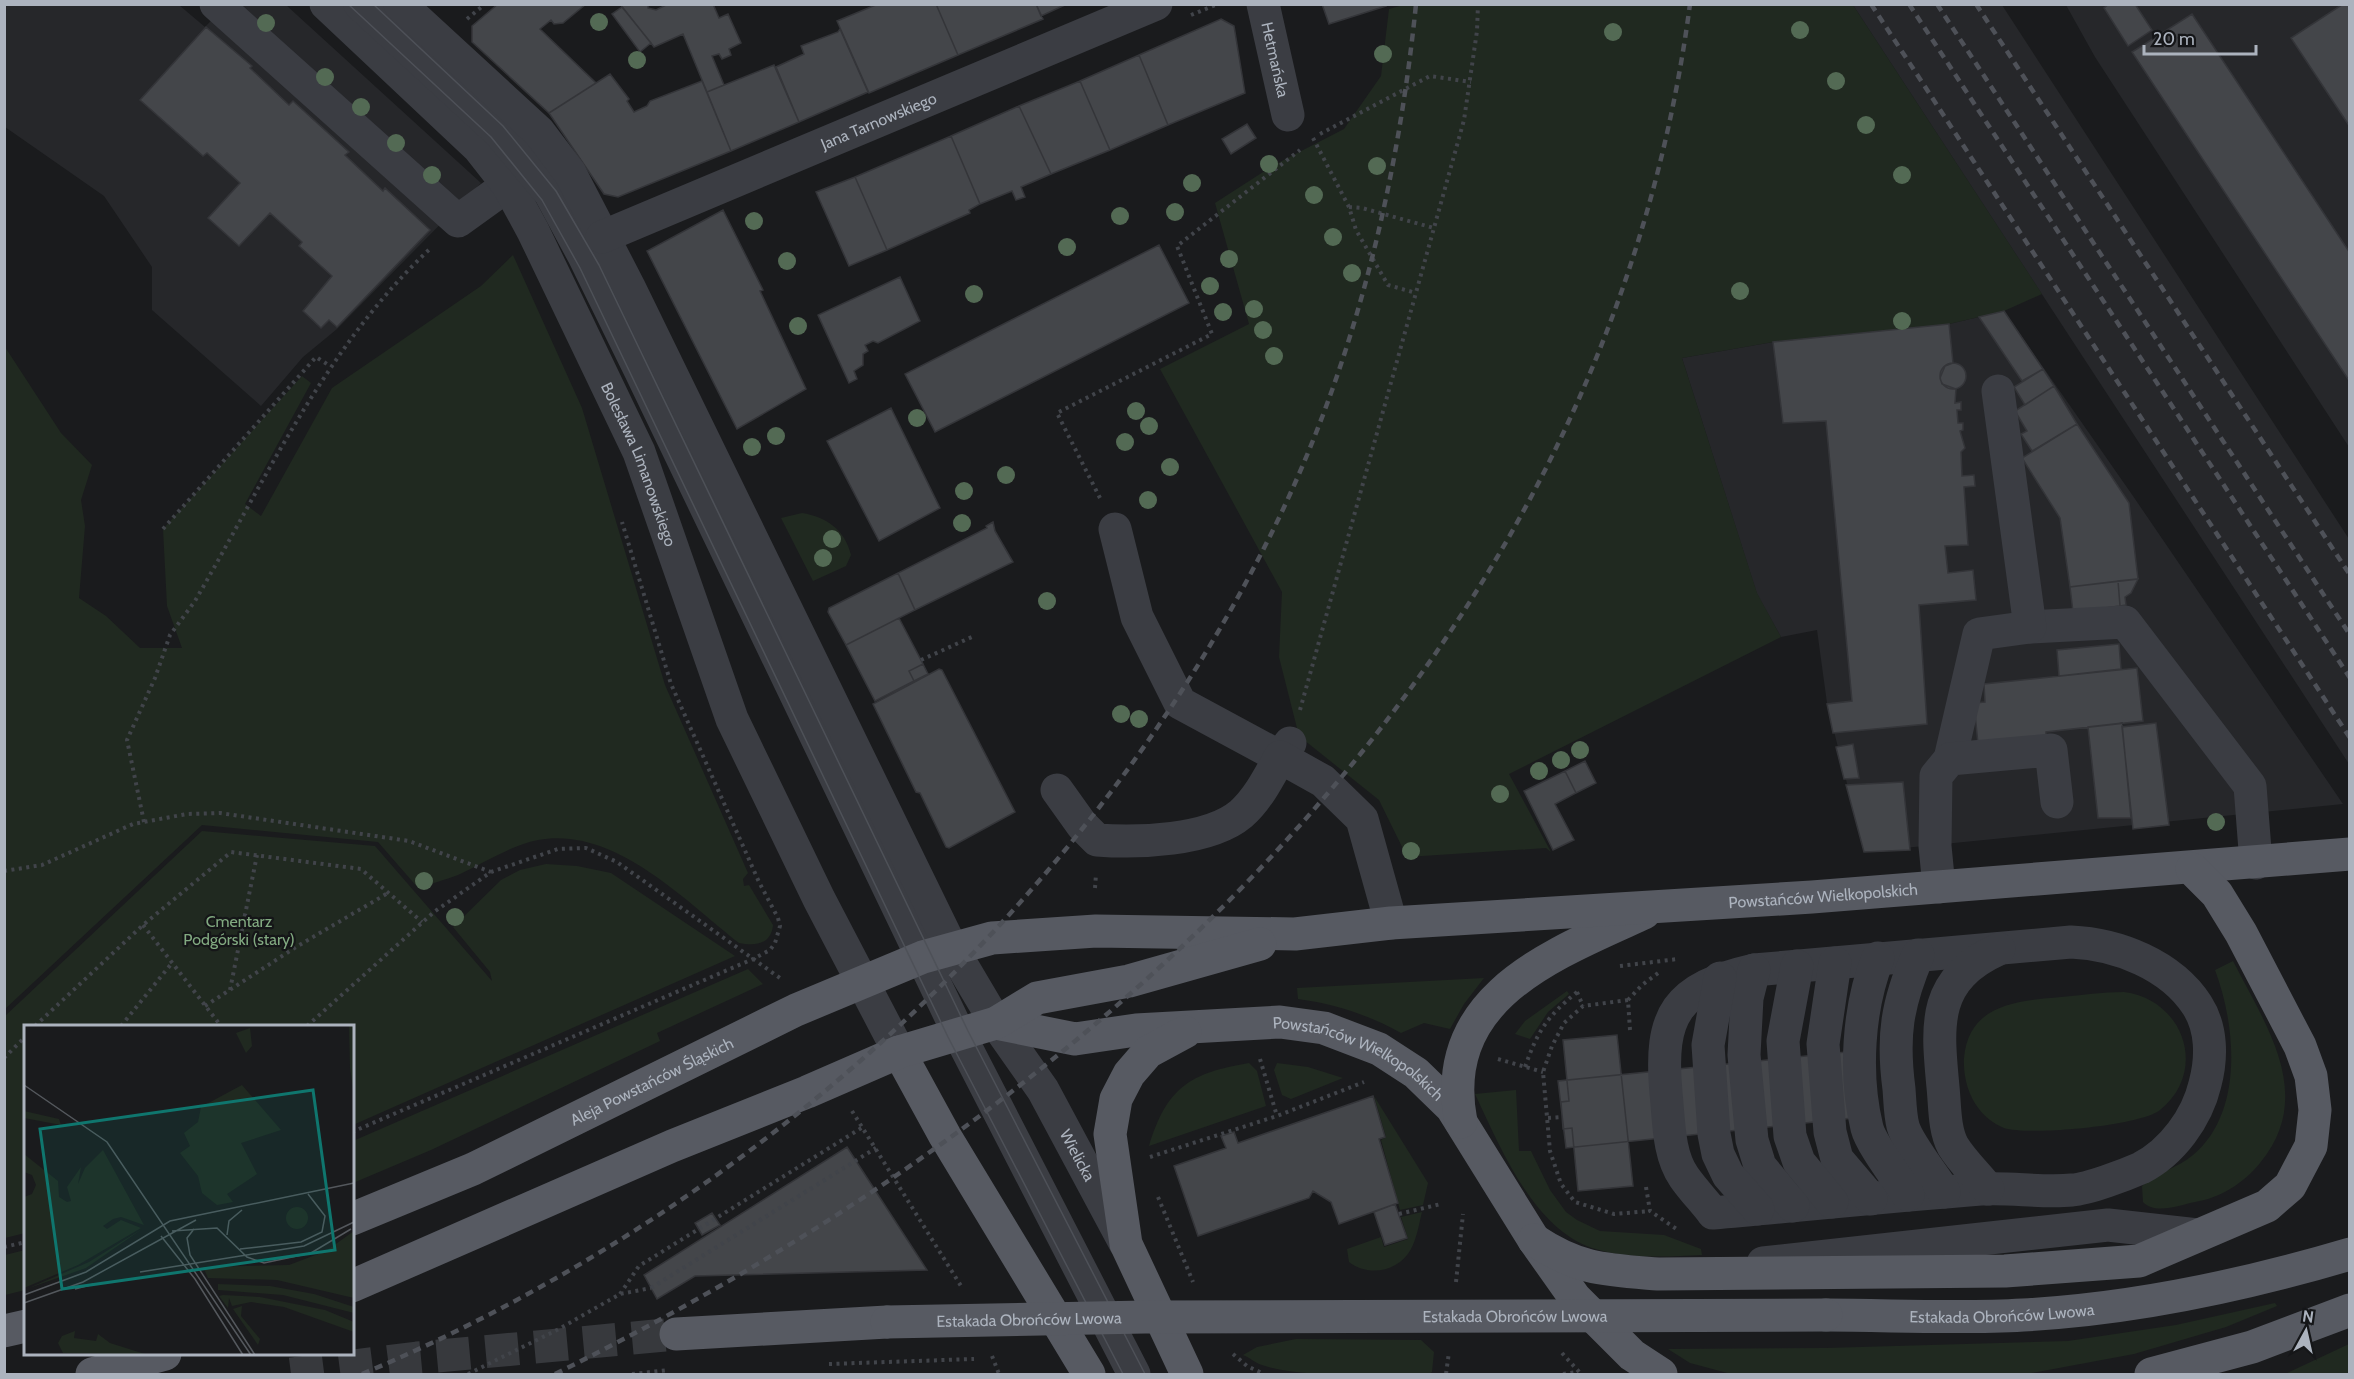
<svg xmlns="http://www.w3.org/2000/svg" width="2354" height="1379" viewBox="0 0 2354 1379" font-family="Cabin,sans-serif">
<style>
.built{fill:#26272a}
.green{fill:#202920}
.building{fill:#44464a;stroke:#343539;stroke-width:1.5}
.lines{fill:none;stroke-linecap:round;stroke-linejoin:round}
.major-tunnel{stroke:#37393d;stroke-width:33;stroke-dasharray:33 16;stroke-linecap:butt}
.path{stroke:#41444a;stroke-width:4;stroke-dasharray:3 4.5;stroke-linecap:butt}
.minor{stroke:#3b3d43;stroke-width:33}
.major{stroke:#575a62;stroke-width:33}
.tram{stroke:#4e5158;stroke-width:1.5}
.rail{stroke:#4e5158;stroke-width:4.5;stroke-dasharray:8 6;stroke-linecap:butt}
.path-bridge{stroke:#41444a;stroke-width:4;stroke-dasharray:3 4.5;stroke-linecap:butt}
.major-bridge{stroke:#575a62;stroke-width:33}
.tree{fill:#536a54}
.labels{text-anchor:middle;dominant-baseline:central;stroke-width:4.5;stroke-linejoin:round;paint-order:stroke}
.street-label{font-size:16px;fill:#acb3be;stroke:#151618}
.park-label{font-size:16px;fill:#82aa81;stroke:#151618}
.inset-road{fill:none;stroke:#54585d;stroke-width:1.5}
.view{fill:#0f766e;fill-opacity:0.15;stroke:#0f766e;stroke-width:3}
.inset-edge{fill:none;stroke:#acb3be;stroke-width:3}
</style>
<rect width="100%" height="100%" fill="#1a1b1d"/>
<!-- built -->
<path class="built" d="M5 5H179L205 27 226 5H286L481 183 337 329 303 357 261 406 152 310V267L104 196 5 127Z
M1853 5H2002L2349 539V764Z
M2066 5H2349V447L2095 57Z
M2004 311 2133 496 2343 804 1864 852 1827 703 1817 630 1781 637 1757 594 1682 358 1773 342 1949 324Z"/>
<!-- green -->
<path class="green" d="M1403 5H1853L2042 294 2004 311 1949 324 1773 342 1682 358 1757 593 1781 637 1509 774 1551 852 1546 848 1407 857 1379 800 1299 736 1279 657 1282 592 1160 369 1249 324 1215 203 1274 165 1344 129 1381 76 1389 9Z
M513 255 582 408 665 685 748 873 743 879 744 886 749 885 773 925C771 945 755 946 739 943 683 899 614 826 538 840 509 846 484 863 458 875 445 880 431 883 419 889L378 842 202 825 5 1009V347L61 433 92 465 81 500 85 526 79 598 106 616 140 648H182L167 606 163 529 302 376 311 383 245 504 261 516 332 388 481 286Z
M802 513C827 517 845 530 851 555L846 566 813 581 781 518Z
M202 831 375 846 492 981 490 972 453 927 501 880 520 870 546 864 577 866 611 873 735 956 353 1125 352 1026H26L25 1233 5 1238V1016Z
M2233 961C2266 1026 2316 1095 2260 1163 2244 1183 2220 1198 2195 1202 2180 1205 2155 1215 2143 1202L2142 1186C2156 1173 2178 1168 2193 1155 2244 1112 2236 1026 2215 970Z
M748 969 763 984 657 1033 660 1041 431 1150 353 1183V1141Z
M1484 978 1464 1004 1450 1029 1424 1023 1401 1033C1369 1015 1335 1004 1298 999L1297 988Z
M1567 991 1569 994 1548 1012 1530 1039 1515 1034 1525 1021Z
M2124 992C2185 1000 2208 1072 2160 1110 2140 1126 2029 1136 2004 1128 1994 1124 1985 1117 1979 1109 1968 1095 1963 1076 1964 1058 1969 1003 2019 1001 2061 997 2082 995 2103 992 2124 992Z
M1249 1063 1257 1071 1266 1106 1149 1146C1167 1087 1190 1073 1249 1063Z
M1277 1063 1308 1067 1343 1078 1291 1099 1282 1095 1274 1070Z
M1516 1090 1519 1151H1531L1550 1190 1566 1212 1577 1220 1600 1231 1664 1235 1701 1249 1702 1255C1666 1257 1627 1259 1592 1248 1533 1228 1500 1147 1475 1094Z
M1374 1096 1428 1183 1423 1205 1400 1210 1381 1140 1386 1137Z
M1422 1212C1419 1224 1417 1238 1411 1249 1399 1272 1368 1277 1349 1262L1347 1249 1381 1237 1384 1247 1408 1239 1401 1217Z
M25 1250V1290L5 1295V1255Z
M2275 1303 2277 1306 2226 1327 2134 1354 2026 1374H1731L1690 1363 1668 1349 1826 1348 2068 1341 2176 1325Z
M1296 1339 1421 1340 1434 1352 1432 1372 1429 1374C1385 1374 1298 1379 1259 1364 1254 1362 1249 1357 1243 1355L1257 1347Z
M2349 1344V1374H2285Z"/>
<!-- building -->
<path class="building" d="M498 4H586L563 23 554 24 551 20 540 29 596 83 549 113 472 42V26Z
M620 4H648V8L656 10 668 4H713L719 18 728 14 741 43 729 49 731 55 722 59 719 54 712 56 724 85 707 92 683 34 654 47Z
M878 4H936L958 55 869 93 837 21Z
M936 4H1036L1043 19 958 55Z
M1036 4H1067L1041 16Z
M1322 4H1385L1386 6 1329 24Z
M2109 4H2135L2152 30 2128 46 2104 8Z
M2343 4H2350V127L2291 38Z
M622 7 651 43 640 52 612 14Z
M2192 14 2350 253V382L2132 52Z
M1221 19 1234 26 1245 93 1168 125 1139 55Z
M206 27 252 66 250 68 289 105 293 101 349 152 345 155 383 191 385 188 430 230 337 327 329 320 321 328 303 311 332 276 299 246 302 242 270 213 239 246 208 218 240 183 207 153 203 156 140 100Z
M840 29 868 92 799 122 776 67 804 54 801 46 838 32Z
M1139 55 1168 125 1110 150 1080 81Z
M774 65 799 122 731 151 707 92Z
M610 74 629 99 627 101 634 112 647 106 650 101 702 81 731 151 618 197 604 194 549 113Z
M1080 81 1110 150 1051 174 1019 106Z
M1019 106 1051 174 1021 187 1025 197 1016 200 1012 191 980 204 951 136Z
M1247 124 1256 138 1231 154 1222 139Z
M951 136 980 204 969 210 970 213 887 250 855 177Z
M855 177 887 250 849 266 816 192Z
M723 210 763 290 760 291 806 389 737 429 647 251Z
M1159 245 1189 303 935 432 905 374Z
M900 277 920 321 878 343 873 341 865 345 868 351 863 354V365L854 371 857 379 849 383 818 315Z
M2004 311 2043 369 2022 381 1979 317Z
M1949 324 1953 363 1945 366 1940 378 1942 384 1956 389 1955 403 1961 402V410H1957L1958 423H1963V430L1960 431 1965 448 1961 452 1962 476 1974 475 1975 486 1964 487 1968 545 1945 546 1948 573 1973 570 1976 600 1919 605 1927 724 1833 733 1827 704 1852 701 1826 421 1783 423 1773 342Z
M1940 376a13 13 0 1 1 26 0a13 13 0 1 1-26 0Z
M2043 369 2054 386 2025 405 2014 387Z
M2054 386 2077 424 2032 451 2021 434 2027 431 2015 411Z
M891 408 940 508 879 541 827 441Z
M2077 424 2129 503 2138 579 2070 587 2060 518 2022 458Z
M993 522 995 531 1013 562 915 610 898 573 987 528 986 526Z
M898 573 915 610 846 645 828 612 829 608Z
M2138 579 2131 593 2125 597 2126 605 2120 606 2118 581Z
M2118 581 2120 606 2073 612 2070 587Z
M899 618 923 664 909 671 914 681 875 701 846 645Z
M2119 644 2121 669 2059 676 2057 650Z
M923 664 928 674 914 681 909 671Z
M2137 668 2143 721 2046 732V745L1978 744 1974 703 1985 702 1984 684Z
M939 669 942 670 1015 812 949 848 946 847 920 793 916 792 873 704Z
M2122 723 2131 818H2098L2088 727Z
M2156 723 2169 825 2133 829 2122 727Z
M1853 744 1859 778 1844 779 1836 747Z
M1585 761 1596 783 1576 793 1565 771Z
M1565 771 1576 793 1555 804 1574 840 1553 850 1524 791Z
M1903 782 1910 850 1864 852 1846 785Z
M1617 1035 1633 1186 1578 1191 1572 1128 1563 1129 1561 1102 1569 1101 1563 1040Z
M1846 1052 1853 1118 1566 1148 1558 1081Z
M1373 1096 1385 1137 1379 1139 1398 1203 1339 1224 1331 1202 1313 1191 1309 1198 1198 1236 1174 1166 1226 1148 1221 1136 1234 1132 1238 1143Z
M847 1147 927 1270 695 1276 657 1299 644 1275Z
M1395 1204 1407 1238 1385 1245 1374 1212Z
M712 1213 720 1225 702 1235 695 1223Z"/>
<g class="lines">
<!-- major-tunnel -->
<path class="major-tunnel" d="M291 1374 417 1358 676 1334"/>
<!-- path -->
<path class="path" d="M1191 15 1218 4
M467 19 485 4
M1320 134 1430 76 1471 82
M1313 138 1349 207 1356 230 1388 285 1416 293
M1349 207 1362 208 1434 228
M1100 498 1057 413 1212 334 1177 246 1300 150
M163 529 316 357 330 366
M921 660 974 636
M1300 710 1464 120 1477 31 1478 4
M144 822 127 740 155 678 170 635 195 601C266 479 327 344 432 247
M4 871 42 865 133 824 187 814 220 813 409 841 491 872
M1095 888 1096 874
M143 925 221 1026
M1620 966 1678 959
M230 990 257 855
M1577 992 1583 1006
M1628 1000 1583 1006 1564 1023 1552 1046 1543 1072 1550 1151 1561 1184 1575 1202 1614 1214 1650 1211
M205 1006 296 947 388 893
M35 1026 143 925 231 852 361 869 422 922
M121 1026 172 963
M307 1026 434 912 491 872 558 849 586 848 617 862 780 978
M1630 1030 1628 1000 1642 985 1661 971
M4 1058 26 1036
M1260 1059 1277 1116
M1498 1059 1543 1072
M1525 1067C1538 1030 1547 1017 1577 992
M852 1111 961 1286
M1548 1118 1562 1117
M352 1132 753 959 770 950 775 943 780 926 778 918 759 882 671 684 622 522
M1150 1157 1277 1116 1364 1082
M1646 1187 1650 1211 1678 1230
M1158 1197 1193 1282
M1399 1214 1441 1204
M4 1247 26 1242
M1456 1282 1463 1214
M651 1288 876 1148
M620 1294 639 1266 863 1127
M1562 1353 1581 1374
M1233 1354 1247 1366 1264 1374
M992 1356 999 1374
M829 1364 974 1359
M632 1374 669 1370
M1446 1374 1449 1352
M1563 1374 1577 1372"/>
<!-- minor -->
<g class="minor">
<path d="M216 4 458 221 508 185"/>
<path id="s1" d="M326 4 479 148 508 185 533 231 639 452 732 719 819 899 899 1052"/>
<path d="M360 4 498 131 550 193 584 256 641 372 959 1034 1134 1374"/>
<path id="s2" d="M400 4 539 132 570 173 629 287 951 947 996 1023 1043 1090 1125 1243"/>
<path id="s3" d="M1263 4 1288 115"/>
<path id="s4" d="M602 237 1156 4"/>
<path d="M1115 529 1137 617 1180 703 1280 757 1290 743"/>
<path d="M2030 627 2125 622 2250 786 2256 863"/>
<path d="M1950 759 1979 634 2030 627 1998 391"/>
<path d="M1057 790 1082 825 1097 840C1137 843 1209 841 1241 814 1258 799 1269 777 1280 757L1323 781 1362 819 1391 923"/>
<path d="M1939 887 1935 846 1936 776 1950 759 2051 750 2057 802"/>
<path d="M2071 942C2118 944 2171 965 2197 1005 2212 1028 2212 1058 2205 1084 2197 1118 2172 1152 2141 1168 2125 1175 2088 1189 2072 1190 2041 1193 2011 1187 1981 1189 1892 1196 1803 1205 1713 1213 1704 1201 1693 1190 1684 1177 1668 1154 1669 1121 1666 1093 1659 1014 1676 988 1754 970Z"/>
<path d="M1918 955C1897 1004 1892 1036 1899 1089 1900 1101 1900 1114 1903 1126 1907 1142 1934 1176 1944 1192"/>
<path d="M1878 958C1858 1008 1854 1075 1867 1128 1871 1144 1898 1179 1908 1195"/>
<path d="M1835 963 1823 1044 1830 1132 1837 1159 1871 1199"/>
<path d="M1797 966 1783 1041 1790 1136 1799 1162 1832 1202"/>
<path d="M1754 970 1747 998 1744 1055 1752 1140 1760 1166 1793 1206"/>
<path d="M1720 978 1708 1045 1714 1134 1718 1154 1728 1175 1758 1209"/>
<path d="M1988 1189C1977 1175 1962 1161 1953 1146 1944 1129 1945 1106 1943 1087 1937 1024 1932 979 1999 949"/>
<path d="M1763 1263 2108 1225 2198 1235"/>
</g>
<!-- major -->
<g class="major">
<path id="s5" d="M996 1023 1075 1039 1136 1030 1280 1022 1324 1028 1379 1049 1416 1073 1452 1108 1534 1240 1575 1298 1632 1355 1661 1374"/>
<path d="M1185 1032 1148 1052 1129 1074 1116 1099 1110 1134 1126 1244 1187 1374"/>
<path d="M899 1052 945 1136 1089 1374"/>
<path d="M1461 1122C1437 997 1552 955 1644 913"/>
<path id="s6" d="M352 1219 473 1169 796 1010 923 957 992 938 1096 931 1295 934 1391 923 1812 897 2350 854"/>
<path d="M1534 1240C1579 1270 1606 1270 1658 1274L2005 1271 2139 1261 2267 1206 2290 1186 2311 1146 2315 1110 2311 1076 2300 1046 2241 933 2217 894 2192 869"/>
<path d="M352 1286 672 1146 807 1092 899 1052 996 1023 1037 998 1129 981 1260 944"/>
<path id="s7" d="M1826 1315C1891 1315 1958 1319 2023 1315 2135 1309 2242 1286 2350 1254"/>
<path d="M4 1331 26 1326"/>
<path d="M676 1334 887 1322"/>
<path d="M92 1374 165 1354"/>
<path d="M2151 1374 2252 1347 2350 1310"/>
</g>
<!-- tram -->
<path class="tram" d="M348 4 491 137 542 200 580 268 948 1037 1123 1374
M373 4 503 126 556 191 599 265 968 1031 1145 1374"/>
<!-- rail -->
<path class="rail" d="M1871 4 2350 738
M1909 4 2350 678
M1937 4 2350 635
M1976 4 2350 575
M362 1374C741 1215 1079 913 1265 546 1351 378 1397 192 1416 4
M555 1374C1108 1101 1606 645 1690 4"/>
<!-- path-bridge -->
<path class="path-bridge" d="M468 1374 559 1329 620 1294 651 1288"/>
<!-- major-bridge -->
<path class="major-bridge" id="s8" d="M887 1322 1145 1317 1826 1315"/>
</g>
<!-- trees -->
<g class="tree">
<circle cx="599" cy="22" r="9"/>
<circle cx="266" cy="23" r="9"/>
<circle cx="1800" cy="30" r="9"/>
<circle cx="1613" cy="32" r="9"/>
<circle cx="1383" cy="54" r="9"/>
<circle cx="637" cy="60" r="9"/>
<circle cx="325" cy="77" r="9"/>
<circle cx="1836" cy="81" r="9"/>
<circle cx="361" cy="107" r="9"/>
<circle cx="1866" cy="125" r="9"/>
<circle cx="396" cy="143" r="9"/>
<circle cx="1269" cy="164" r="9"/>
<circle cx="1377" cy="166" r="9"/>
<circle cx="432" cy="175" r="9"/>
<circle cx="1902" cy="175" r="9"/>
<circle cx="1192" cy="183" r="9"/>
<circle cx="1314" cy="195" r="9"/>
<circle cx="1175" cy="212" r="9"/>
<circle cx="1120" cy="216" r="9"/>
<circle cx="754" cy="221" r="9"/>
<circle cx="1333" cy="237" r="9"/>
<circle cx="1067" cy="247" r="9"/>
<circle cx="1229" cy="259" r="9"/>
<circle cx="787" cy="261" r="9"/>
<circle cx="1352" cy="273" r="9"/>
<circle cx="1210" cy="286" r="9"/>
<circle cx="1740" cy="291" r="9"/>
<circle cx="974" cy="294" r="9"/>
<circle cx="1254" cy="309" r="9"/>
<circle cx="1223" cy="312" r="9"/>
<circle cx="1902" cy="321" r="9"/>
<circle cx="798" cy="326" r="9"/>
<circle cx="1263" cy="330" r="9"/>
<circle cx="1274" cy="356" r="9"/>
<circle cx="1136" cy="411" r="9"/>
<circle cx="917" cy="418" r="9"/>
<circle cx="1149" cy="426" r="9"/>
<circle cx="776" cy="436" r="9"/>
<circle cx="1125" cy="442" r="9"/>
<circle cx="752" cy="447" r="9"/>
<circle cx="1170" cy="467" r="9"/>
<circle cx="1006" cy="475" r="9"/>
<circle cx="964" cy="491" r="9"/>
<circle cx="1148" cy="500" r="9"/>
<circle cx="962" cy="523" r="9"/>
<circle cx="832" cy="539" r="9"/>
<circle cx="823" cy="558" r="9"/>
<circle cx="1047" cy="601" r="9"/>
<circle cx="1121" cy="714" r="9"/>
<circle cx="1139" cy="719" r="9"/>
<circle cx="1580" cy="750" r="9"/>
<circle cx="1561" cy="760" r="9"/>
<circle cx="1539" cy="771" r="9"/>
<circle cx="1500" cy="794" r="9"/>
<circle cx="2216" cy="822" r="9"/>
<circle cx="1411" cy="851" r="9"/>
<circle cx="424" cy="881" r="9"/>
<circle cx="455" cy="917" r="9"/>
</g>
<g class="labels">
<!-- street labels -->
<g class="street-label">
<text stroke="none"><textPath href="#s3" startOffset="57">Hetmańska</textPath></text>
<text stroke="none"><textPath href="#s4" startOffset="300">Jana Tarnowskiego</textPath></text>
<text stroke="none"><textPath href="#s1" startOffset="566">Bolesława Limanowskiego</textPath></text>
<text stroke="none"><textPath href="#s6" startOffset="1533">Powstańców Wielkopolskich</textPath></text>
<text stroke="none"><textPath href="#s5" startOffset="374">Powstańców Wielkopolskich</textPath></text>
<text stroke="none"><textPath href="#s6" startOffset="330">Aleja Powstańców Śląskich</textPath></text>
<text stroke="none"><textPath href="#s2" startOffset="1347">Wielicka</textPath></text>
<text stroke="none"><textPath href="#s7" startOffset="176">Estakada Obrońców Lwowa</textPath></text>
<text stroke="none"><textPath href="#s8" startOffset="628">Estakada Obrońców Lwowa</textPath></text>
<text stroke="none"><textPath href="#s8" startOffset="142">Estakada Obrońców Lwowa</textPath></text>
</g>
<!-- park labels -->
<g class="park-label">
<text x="239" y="921">Cmentarz<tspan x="239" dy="18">Podgórski (stary)</tspan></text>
</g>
</g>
<!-- overview -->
<g transform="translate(24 1025)">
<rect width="330" height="330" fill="#1a1b1d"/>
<path d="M325 0H330V71L326 43ZM226 3 228 21 222 28 212 8ZM218 60 257 105 217 118 233 149 203 169 209 177 193 180 178 168 174 151 156 128 166 121 160 108 174 97 177 82ZM0 86 35 94 37 100 0 93ZM79 125 120 200 97 192 89 194 79 201 83 204 97 195 117 203 54 240 0 263V172L8 169 12 160 8 150 0 147V129L34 156 35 172 43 177 47 176 43 162 57 142 54 159 61 143ZM262 193a11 11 0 1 1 22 0a11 11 0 1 1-22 0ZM118 204 62 243 5 263 65 237ZM330 206V273L253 255 184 253 179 242 265 240 302 226ZM194 259 246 261 290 269 330 282V288L259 270 194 265ZM199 270 236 272 301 285 330 297V307L260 282 227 277 208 281 205 273 204 283 195 271ZM218 281 217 291 236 314 234 320 209 284ZM51 306 50 313 72 316 74 309 86 318 124 330 39 328 34 318 38 311Z" fill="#202920"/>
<path class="inset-road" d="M0 60 83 117 227 330M170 204 163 213 166 230 231 330M148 206 193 203 223 232 240 238 287 228 327 204M203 210 205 196 218 185M137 211 171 254 219 330M216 224 277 217 298 207 301 191 284 169M116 247 280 221 330 197M51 264 70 259M0 270 62 247 146 196 330 158M0 278 59 257 172 195"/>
<path class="view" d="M289 65 311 225 38 264 16 104Z"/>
<rect width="330" height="330" class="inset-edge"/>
</g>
<!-- border -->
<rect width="2354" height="1379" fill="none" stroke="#acb3be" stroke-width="12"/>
<!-- north arrow -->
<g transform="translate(2306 1331) rotate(8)" stroke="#151618" stroke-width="4.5" paint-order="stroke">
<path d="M0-4.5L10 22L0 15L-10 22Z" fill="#acb3be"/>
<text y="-9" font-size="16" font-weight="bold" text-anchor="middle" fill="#acb3be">N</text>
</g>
<!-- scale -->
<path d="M2144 45v9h112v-9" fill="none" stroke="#acb3be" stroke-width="3"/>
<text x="2153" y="45" font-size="18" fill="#acb3be" stroke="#151618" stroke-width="4.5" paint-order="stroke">20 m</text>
</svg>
